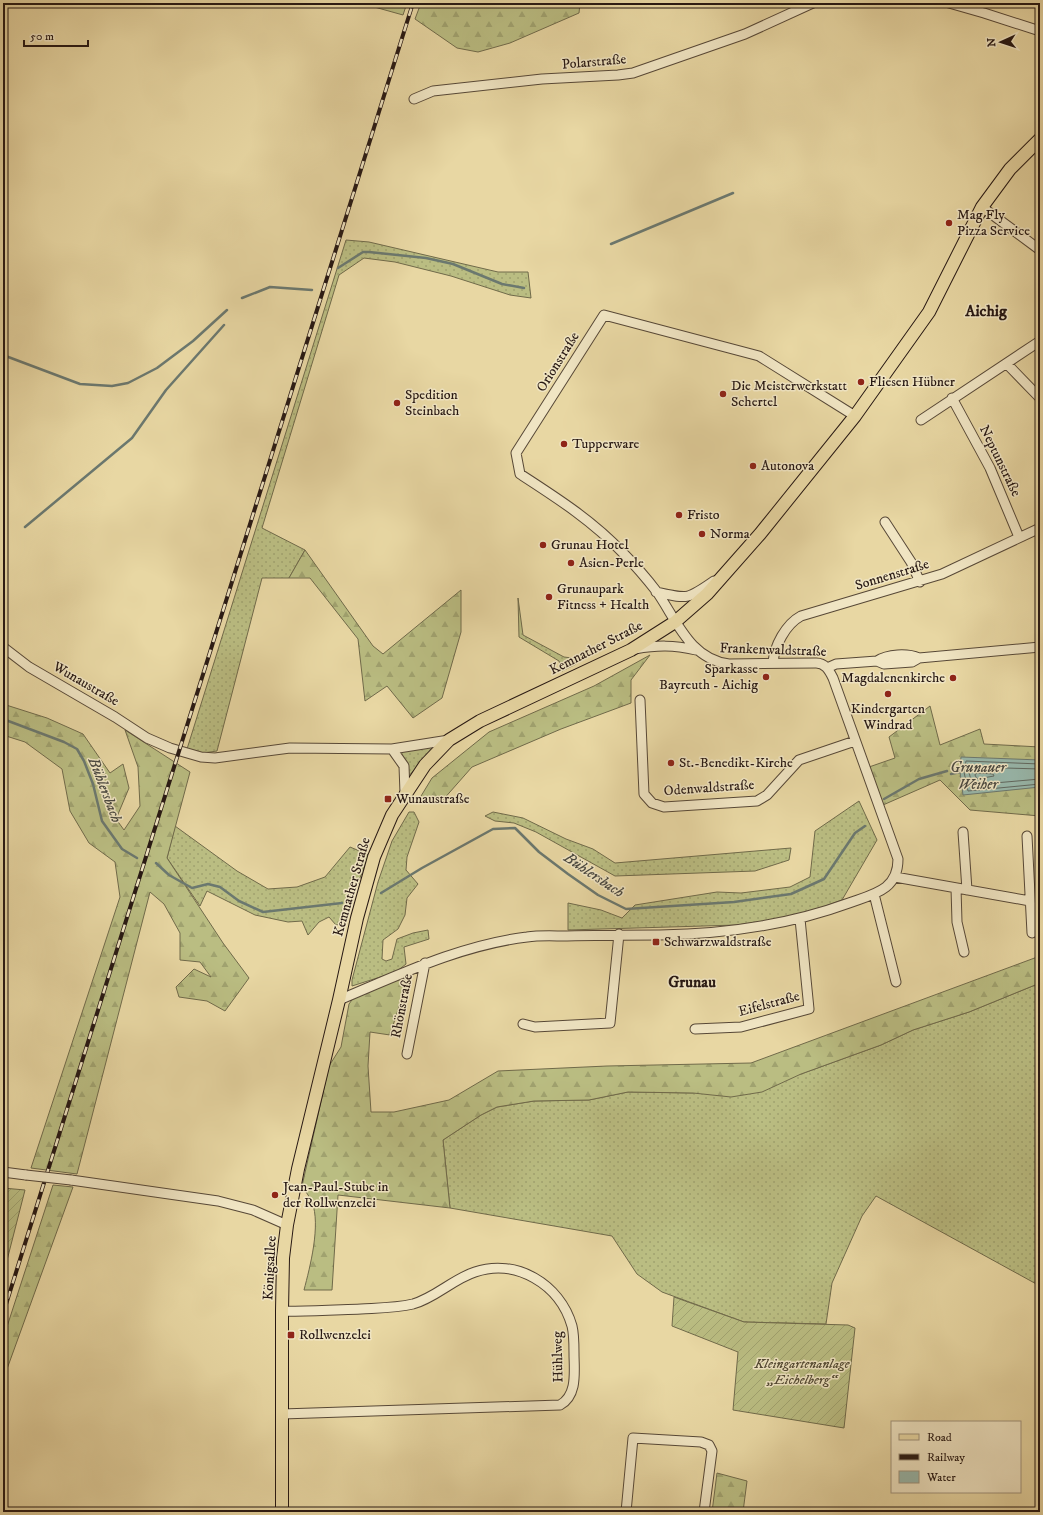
<svg xmlns="http://www.w3.org/2000/svg" width="1043" height="1515" viewBox="0 0 1043 1515" font-family="'IM FELL DW Pica',serif">
<style>
.grass{fill:url(#grass-dots);stroke:#706a4a}
.forest{fill:url(#forest-firs);stroke:#706a4a}
.garden{fill:url(#garden-furrows);stroke:#706a4a}
.water{fill:#98b8ac;stroke:#6b786f}
.lines{fill:none;stroke-linecap:round;stroke-linejoin:round}
.shore{stroke:#606860;stroke-width:1}
.stream{stroke:#6b786f;stroke-width:2.5}
.minor-casing{stroke:#574837;stroke-width:11}
.major-casing{stroke:#271813;stroke-width:14}
.minor{stroke:#f0e5c3;stroke-width:9}
.major{stroke:#e8d7a3;stroke-width:12}
.rail-casing{stroke:#271813;stroke-width:4}
.rail{stroke:#f0e5c3;stroke-width:2.5;stroke-dasharray:8;stroke-linecap:butt}
.minor-bridge-casing{stroke:#574837;stroke-width:11;stroke-linecap:butt}
.minor-bridge{stroke:#f0e5c3;stroke-width:9}
.poi-dot{fill:#8f2418;stroke:#f0e5c3;stroke-width:1.5}
.labels{text-anchor:middle;dominant-baseline:central;stroke-width:3;stroke-linejoin:round;paint-order:stroke}
.street-label{font-size:14px;fill:#271813;stroke:#f0e5c3}
.poi-label{font-size:14px;fill:#271813;stroke:#f0e5c3;text-anchor:start}
.park-label{font-size:14px;font-style:italic;fill:#534a34;stroke:#f0e5c3}
.water-label{font-size:15px;font-style:italic;fill:#494841;stroke:#f0e5c3}
.quarter-label{font-size:16px;font-weight:bold;fill:#271813;stroke:#f0e5c3}
</style>
<defs>
<pattern id="grass-dots" width="8" height="8" patternUnits="userSpaceOnUse"><rect width="8" height="8" fill="#babd82"/><path d="M2 2h.1M6 6h.1" fill="none" stroke="#a0a26f" stroke-width="1.8" stroke-linecap="round"/></pattern>
<pattern id="forest-firs" width="22" height="20" patternUnits="userSpaceOnUse"><rect width="22" height="20" fill="#babd82"/><path d="M5 1l3.5 6h-7zM16 11l3.5 6h-7z" fill="#a0a26f"/></pattern>
<pattern id="garden-furrows" width="10" height="10" patternUnits="userSpaceOnUse"><rect width="10" height="10" fill="#babd82"/><path d="M-1 1l2-2M0 10L10 0M9 11l2-2" fill="none" stroke="#a0a26f"/></pattern>
</defs>
<rect width="100%" height="100%" fill="#e8d7a3"/>
<filter id="stains"><feTurbulence type="fractalNoise" baseFrequency=".005" numOctaves="4"/><feColorMatrix values="0 0 0 0 .2 0 0 0 0 .09 0 0 0 0 .02 0 0 0 .5 -.17"/></filter>
<radialGradient id="worn" r=".72"><stop offset=".6" stop-color="#630" stop-opacity="0"/><stop offset="1" stop-color="#630" stop-opacity=".3"/></radialGradient>
<!-- grass -->
<path class="grass" d="M346 240 369 242 498 272H528L531 298 510 295 451 276 395 262 364 258 339 275 262 528 305 550 289 578H262L217 751 203 753 187 749Z
M518 598 523 635 564 657 580 659 576 664 562 671 559 661 519 637Z
M433 746V749L406 779 396 751Z
M859 801 877 840 842 900 798 916 737 925 568 930V903L601 910 622 918 635 905 717 892 741 893 790 887 810 877 815 831Z
M409 812H414L419 822 407 857 406 870 418 884 407 898 405 915 398 929 383 940 382 959 386 961 392 959 397 939 413 933 428 930 429 939 404 947 406 964 396 972 352 986V980L378 882 392 841Z
M493 812 523 818 566 839 593 849 615 863 791 848 789 860 755 871 615 876 536 832 514 823 495 821 485 816Z
M175 826 237 871 268 889 297 887 325 877 350 847 369 855 356 888 346 923 336 925 329 917 319 922 308 935 302 921 288 922 255 915 207 891 200 906 167 858Z
M1040 983V1286L876 1196 862 1216 832 1283 826 1324 744 1322 662 1292 637 1274 612 1236 450 1208 443 1140 481 1115 497 1107 534 1101 589 1100 628 1092 693 1093 801 1074 881 1045 913 1030 969 1012Z"/>
<!-- forest -->
<path class="forest" d="M360 3H407L403 15Z
M421 3H580L579 13 510 43 478 52 457 48 415 19Z
M305 550 373 646 383 654 461 590V632L442 698 413 718 387 686 365 701 358 639 310 578H289Z
M650 655 631 680V703L561 729 472 767 442 801H418L432 778 489 732 594 686Z
M3 704 47 718 83 734 110 773 123 764 129 788 116 819 124 830 140 806 138 767 125 730 190 772 167 858 223 943 249 978 225 1011 207 1001 179 997 176 987 194 969 211 977 200 962 180 960V933L164 904 150 892 77 1174 31 1168 120 897 115 862 89 843 70 811 62 769 25 742 3 735Z
M930 706 940 745 980 729 984 744 1040 747V816L970 810 940 780 883 805 869 767 895 758 889 737Z
M1040 956V983L969 1012 913 1030 881 1045 801 1074 762 1092 731 1097 693 1093 628 1092 589 1100 534 1101 497 1107 481 1115 443 1140 450 1208 338 1195 332 1290H304C310 1267 321 1225 312 1202 310 1197 305 1191 302 1186L329 1066 341 1047 349 1004 354 997 397 980 408 978 390 1035 370 1032 368 1066 371 1112H394L449 1100 498 1071 607 1066 751 1063Z
M53 1185 73 1187 3 1380V1339Z
M717 1473 747 1481 743 1512H712Z"/>
<!-- garden -->
<path class="garden" d="M3 1188 25 1190 3 1276Z
M674 1297 744 1322 848 1325 855 1328 844 1428 733 1410 738 1352 672 1326Z"/>
<!-- water -->
<path class="water" d="M961 757 1040 760V787L963 795 960 772Z"/>
<g class="lines">
<!-- shore -->
<path class="shore" d="M1040 764 966 761 964 772 968 791 1040 784
M1040 769 971 767 969 772 972 785 1040 779
M978 773 993 774 994 776 977 779 975 775Z"/>
<!-- stream -->
<path class="stream" d="M611 244 733 193
M338 268 363 252H369L426 258 453 264 502 284 524 288
M242 298 270 287 312 290
M3 355 80 384 112 386 128 383 157 368 193 341 227 310
M25 527 132 438 166 390 224 325
M3 719 64 742 77 749 84 761 93 784 102 821 122 849 137 858
M951 774 960 772
M884 799 919 779 947 771
M156 863 169 875 192 888 208 884 220 887 239 901 263 912 342 903
M381 893 422 868 493 829 515 828 539 852 568 874 598 895 626 909 734 902 791 894 824 879 855 833 865 826"/>
<!-- minor casing -->
<g class="minor-casing">
<path id="minor" d="M949 3 984 13 1040 31
M414 99 433 91 542 79 618 75 633 73 745 34 813 3
M982 207 1040 250
M1007 364 1040 398
M952 398 990 468 1019 537
M921 420 1040 341
M885 522 911 562 920 582
M656 592C688 599 687 600 714 581
M3 647 29 667 115 717 147 738 170 748 201 757 215 758 290 748 392 749 449 740
M635 649C658 645 673 645 696 650
M877 661C888 654 907 653 919 658
M773 663C774 646 786 624 801 616L942 574 1040 528
M827 668 836 664 877 661 884 664 912 662 919 658 1040 647
M640 700 644 794 652 803 664 807 757 801 767 795 799 760 855 741
M392 749 404 766 405 793
M963 832 967 890
M1027 836 1032 933
M895 877 1030 901
M956 888 957 922 964 952
M874 894 896 982
M339 1000C401 974 461 945 527 937 540 935 554 936 567 936 598 935 629 935 660 935 724 934 789 925 849 903 874 894 898 890 898 859L833 678C829 670 825 663 816 663L729 664C690 659 677 621 657 592 647 579 635 565 623 553 593 521 557 498 520 474L516 453 604 315 759 356 855 416
M523 1024 535 1027 610 1023 619 934
M695 1029 741 1027 809 1009 800 919
M407 1054 425 963
M3 1172 26 1175
M71 1180 218 1201 253 1210 287 1225
M282 1414 560 1405C578 1395 574 1371 574 1353 574 1344 574 1334 572 1326 560 1284 516 1258 475 1272 453 1279 435 1298 413 1304 396 1308 378 1308 361 1309 335 1310 309 1312 282 1311
M626 1512 633 1438 701 1442 709 1445 712 1451 704 1512"/>
</g>
<!-- major casing -->
<g class="major-casing">
<path id="major" d="M282 1512V1311L283 1258 287 1225 298 1169 339 1000 357 918 374 857 392 815 425 765 449 740 480 721 631 650 675 622 707 594 760 534 855 416 929 312 982 207 1010 169 1040 139"/>
</g>
<!-- minor -->
<use href="#minor" class="minor"/>
<!-- major -->
<use href="#major" class="major"/>
<!-- rail casing -->
<g class="rail-casing">
<path id="rail" d="M3 1314 413 3"/>
</g>
<!-- rail -->
<use href="#rail" class="rail"/>
<!-- minor-bridge casing -->
<g class="minor-bridge-casing">
<path id="minor-bridge" d="M26 1175 71 1180"/>
</g>
<!-- minor-bridge -->
<use href="#minor-bridge" class="minor-bridge"/>
</g>
<!-- markers -->
<g class="poi-dot">
<circle cx="949" cy="223" r="4"/>
<circle cx="861" cy="382" r="4"/>
<circle cx="723" cy="394" r="4"/>
<circle cx="397" cy="403" r="4"/>
<circle cx="564" cy="444" r="4"/>
<circle cx="753" cy="466" r="4"/>
<circle cx="679" cy="515" r="4"/>
<circle cx="702" cy="534" r="4"/>
<circle cx="543" cy="545" r="4"/>
<circle cx="571" cy="563" r="4"/>
<circle cx="549" cy="597" r="4"/>
<circle cx="766" cy="677" r="4"/>
<circle cx="953" cy="678" r="4"/>
<circle cx="888" cy="694" r="4"/>
<circle cx="671" cy="763" r="4"/>
<rect x="384" y="795" width="8" height="8" rx="2"/>
<rect x="652" y="938" width="8" height="8" rx="2"/>
<circle cx="275" cy="1195" r="4"/>
<rect x="287" y="1331" width="8" height="8" rx="2"/>
</g>
<g class="labels">
<!-- street labels -->
<g class="street-label">
<text transform="translate(594 62) rotate(-5)">Polarstraße</text>
<text transform="translate(558 362) rotate(-58)">Orionstraße</text>
<text transform="translate(1000 461) rotate(64)">Neptunstraße</text>
<text transform="translate(892 575) rotate(-17)">Sonnenstraße</text>
<text transform="translate(596 648) rotate(-27)">Kemnather Straße</text>
<text transform="translate(773 650) rotate(2)">Frankenwaldstraße</text>
<text transform="translate(86 684) rotate(30)">Wunaustraße</text>
<text transform="translate(709 788) rotate(-4)">Odenwaldstraße</text>
<text transform="translate(352 887) rotate(-74)">Kemnather Straße</text>
<text transform="translate(769 1004) rotate(-15)">Eifelstraße</text>
<text transform="translate(402 1006) rotate(-79)">Rhönstraße</text>
<text transform="translate(270 1268) rotate(-87)">Königsallee</text>
<text transform="translate(558 1357) rotate(-91)">Hühlweg</text>
</g>
<!-- poi labels -->
<g class="poi-label">
<text x="957" y="215">Mag Fly<tspan x="957" dy="16">Pizza Service</tspan></text>
<text x="869" y="382">Fliesen Hübner</text>
<text x="731" y="386">Die Meisterwerkstatt<tspan x="731" dy="16">Schertel</tspan></text>
<text x="405" y="395">Spedition<tspan x="405" dy="16">Steinbach</tspan></text>
<text x="572" y="444">Tupperware</text>
<text x="761" y="466">Autonova</text>
<text x="687" y="515">Fristo</text>
<text x="710" y="534">Norma</text>
<text x="551" y="545">Grunau Hotel</text>
<text x="579" y="563">Asien-Perle</text>
<text x="557" y="589">Grunaupark<tspan x="557" dy="16">Fitness + Health</tspan></text>
<text x="758" y="669" text-anchor="end">Sparkasse<tspan x="758" dy="16">Bayreuth - Aichig</tspan></text>
<text x="945" y="678" text-anchor="end">Magdalenenkirche</text>
<text x="888" y="709" text-anchor="middle">Kindergarten<tspan x="888" dy="16">Windrad</tspan></text>
<text x="679" y="763">St.-Benedikt-Kirche</text>
<text x="396" y="799">Wunaustraße</text>
<text x="664" y="942">Schwarzwaldstraße</text>
<text x="283" y="1187">Jean-Paul-Stube in<tspan x="283" dy="16">der Rollwenzelei</tspan></text>
<text x="299" y="1335">Rollwenzelei</text>
</g>
<!-- park labels -->
<g class="park-label">
<text x="802" y="1364">Kleingartenanlage<tspan x="802" dy="16">„Eichelberg“</tspan></text>
</g>
<!-- water labels -->
<g class="water-label">
<text x="978" y="767">Grunauer<tspan x="978" dy="17">Weiher</tspan></text>
<text transform="translate(105 790) rotate(69)">Bühlersbach</text>
<text transform="translate(594 875) rotate(34)">Bühlersbach</text>
</g>
<!-- quarter labels -->
<g class="quarter-label">
<text x="986" y="311">Aichig</text>
<text x="692" y="982">Grunau</text>
</g>
</g>
<!-- margin -->
<rect width="1043" height="1515" fill="none" stroke="#e8d7a3" stroke-width="16"/>
<rect x="4" y="4" width="1035" height="1507" fill="none" stroke="#271813" stroke-width="2"/>
<rect x="8" y="8" width="1027" height="1499" fill="none" stroke="#271813"/>
<!-- legend -->
<rect x="891" y="1421" width="130" height="72" fill="#f0e5c3" stroke="#a0937d"/>
<rect x="899" y="1434" width="20" height="6" fill="#e8d7a3" stroke="#a0937d"/>
<text x="927" y="1441" font-size="12" fill="#271813">Road</text>
<rect x="899" y="1454" width="20" height="6" fill="#271813" stroke="#a0937d"/>
<text x="927" y="1461" font-size="12" fill="#271813">Railway</text>
<rect x="899" y="1471" width="20" height="12" fill="#98b8ac" stroke="#a0937d"/>
<text x="927" y="1481" font-size="12" fill="#271813">Water</text>
<!-- north arrow -->
<g transform="translate(1001 42) rotate(267)" stroke="#f0e5c3" stroke-width="3" paint-order="stroke">
<path d="M0-3L7 15L0 10L-7 15Z" fill="#271813"/>
<text y="-6" font-size="11" font-weight="bold" text-anchor="middle" fill="#271813">N</text>
</g>
<!-- scale -->
<path d="M24 40v6h64v-6" fill="none" stroke="#271813" stroke-width="2"/>
<text x="30" y="40" font-size="12" fill="#271813" stroke="#f0e5c3" stroke-width="3" paint-order="stroke">50 m</text>
<rect width="100%" height="100%" filter="url(#stains)"/>
<rect width="100%" height="100%" fill="url(#worn)"/>
</svg>
